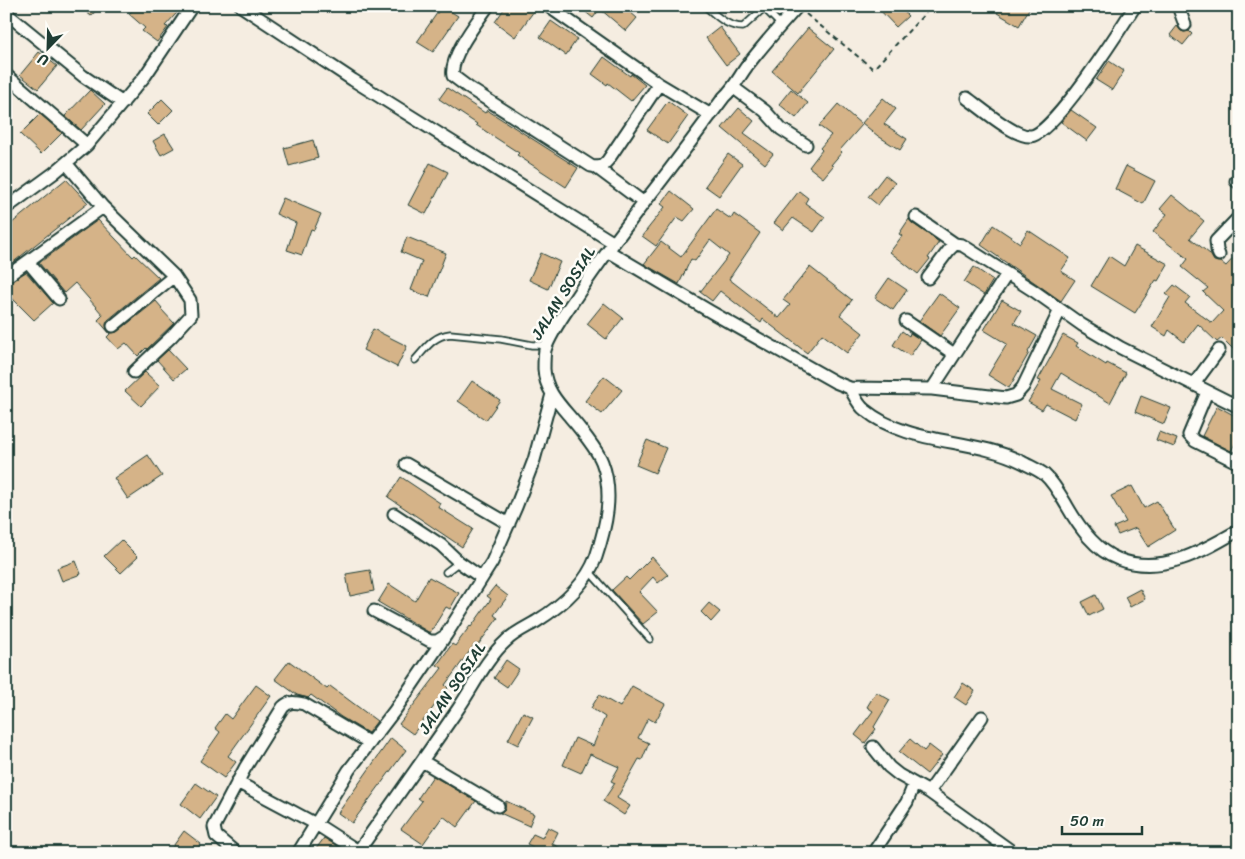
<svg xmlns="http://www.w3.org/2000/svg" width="1245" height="859" viewBox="0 0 1245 859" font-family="Sriracha,sans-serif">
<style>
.building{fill:#d5b388;stroke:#1f3d34}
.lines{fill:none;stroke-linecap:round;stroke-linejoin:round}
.service-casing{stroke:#1f3d34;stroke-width:9}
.minor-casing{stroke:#1f3d34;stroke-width:15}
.path{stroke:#1f3d34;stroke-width:2;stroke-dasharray:5 4;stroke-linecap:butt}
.service{stroke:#fdfcf7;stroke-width:5.5}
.minor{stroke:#fdfcf7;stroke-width:11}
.labels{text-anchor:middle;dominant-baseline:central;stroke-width:5;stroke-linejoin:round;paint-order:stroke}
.street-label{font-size:16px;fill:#1f3d34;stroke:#fdfcf7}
</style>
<rect width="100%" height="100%" fill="#f5ede1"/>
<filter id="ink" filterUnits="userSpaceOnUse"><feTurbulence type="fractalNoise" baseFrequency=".02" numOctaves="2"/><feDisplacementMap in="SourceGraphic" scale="10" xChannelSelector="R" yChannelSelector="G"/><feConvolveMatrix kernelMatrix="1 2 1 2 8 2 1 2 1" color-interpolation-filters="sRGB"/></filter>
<g filter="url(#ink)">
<!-- building -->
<path class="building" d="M79 6H100L91 16Z
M136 6H183L165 26 168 27 157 42 142 31 145 28 129 14Z
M442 6 458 16 433 52 417 42Z
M506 6H527L534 11 515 37 495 22Z
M578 6H623L637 18 626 31 600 9 593 18Z
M876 6H898L908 16 896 27Z
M1001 6H1024L1029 9 1019 26 997 13Z
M551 21 577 39 566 55 540 37Z
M1177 26 1181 31 1184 32 1189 31 1192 34 1183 45 1170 35Z
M720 27 740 54 726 65 706 38Z
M808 28 834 49 798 93 772 71Z
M39 52 57 66 38 89 20 75Z
M604 57 630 76 631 74 645 85 631 101 608 83 607 85 592 74Z
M1109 61 1124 71 1112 90 1096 80Z
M447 88 485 113 487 110 578 168 566 187 517 155 519 153 476 125 477 124 439 99Z
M791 89 808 103 796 118 779 104Z
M90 90 105 104 81 130 65 116Z
M883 98 896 109 884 124 907 139 900 150 878 136 862 123Z
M162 99 173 110 158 125 147 114Z
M668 101 688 116 668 144 647 130Z
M838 104 862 125 840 150 842 152 831 165 833 166 823 178 809 167 822 150 820 148 831 135 819 126Z
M739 108 754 121 744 133 773 154 765 164 722 128Z
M1071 110 1097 128 1087 141 1061 122Z
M40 114 62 133 41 154 20 134Z
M165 134 174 148 161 155 153 141Z
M313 140 318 158 289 166 284 148Z
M728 154 742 164 719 196 705 186Z
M430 163 448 172 426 214 408 205Z
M1126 166 1155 181 1143 204 1115 189Z
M885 175 895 183 878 205 868 197Z
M66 179 88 203 6 268V228Z
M671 191 694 209 684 221 677 217 656 246 642 236 665 207 661 204Z
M799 191 808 198 805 203 825 217 814 232 793 218 783 230 774 223Z
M1172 195 1204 221 1190 238 1210 254 1214 261 1221 262 1226 266 1239 252V355L1222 338 1217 342 1198 324 1184 342 1169 330 1166 336 1152 327 1170 297 1166 294 1174 285 1190 297 1185 303 1212 323 1223 311 1203 292 1208 288 1182 267 1188 259 1153 232 1167 214 1160 209Z
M283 198 321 214 314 230 311 229 302 255 287 250 296 223 276 214Z
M716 209 731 219 734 214 760 233 729 279 779 318 790 305 783 300 810 267 852 300 840 315 863 333 847 353 822 334 807 353 763 319 761 323 720 291 712 301 700 292 729 255 710 240 695 261 691 259 679 284 644 264 661 242 681 257Z
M909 219 912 223 939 242 928 258 930 259 918 274 890 252 902 236 899 234Z
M98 220 133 257 135 255 159 278 108 320 106 324 107 330 111 333 117 332 156 301 162 308 161 309 174 323 147 349 146 348 138 356 126 343 118 349 107 337 110 334 98 320 103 315 75 283 64 293 39 263Z
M993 225 1020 243 1028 230 1070 258 1061 271 1075 280 1061 301 981 245Z
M407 237 446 253 429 297 411 290 422 261 401 252Z
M1135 246 1168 264 1158 281 1156 280 1135 313 1091 286 1109 256 1124 266Z
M541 253 560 262 548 289 529 280Z
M974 267 993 280 984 295 964 282Z
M26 272 53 303 34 320 6 292V284Z
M889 278 907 290 893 310 875 298Z
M939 293 960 308 940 336 919 321Z
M1002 300 1021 311 1014 323 1037 336 1028 352 1029 353 1009 388 988 375 1007 344 984 330Z
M604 303 623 318 606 339 587 324Z
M373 329 407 346 397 367 363 350Z
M902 331 909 336 910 333 921 340 910 356 893 345Z
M1063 335 1078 343 1076 346 1106 365 1107 363 1126 373 1110 403 1061 373 1052 389 1082 404 1075 419 1046 404 1042 410 1028 402 1041 381 1038 380Z
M168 350 186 369 174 379 157 360Z
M145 372 160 386 141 406 125 391Z
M604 376 622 390 602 414 585 401Z
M472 381 500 400 486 420 458 401Z
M1141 396 1171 408 1164 424 1135 412Z
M1217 406 1239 418V436L1231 451 1202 436Z
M1159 432 1177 439 1174 447 1156 440Z
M647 440 666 448 655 473 636 465Z
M148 455 162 476 128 499 114 478Z
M401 477 440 503 438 507 473 529 462 547 388 497Z
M1132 486 1144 508 1157 501 1175 530 1148 547 1136 528 1118 535 1114 527 1126 522 1111 496Z
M121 540 138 557 121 573 104 556Z
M652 557 668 575 658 583 653 577 639 592 658 612 643 624 612 590 626 577 629 580Z
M76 561 81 574 62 581 57 568Z
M370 570 374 591 350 596 346 574Z
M429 577 459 593 450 609 446 607 430 633 378 602 389 584 415 601Z
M495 586 508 596 494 615 498 618 478 645 475 644 445 685 448 688 413 734 399 724 442 668 437 665 452 644 455 646 470 626 471 627 491 599 487 596Z
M1140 589 1145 599 1130 607 1125 597Z
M1096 595 1103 609 1089 616 1082 602Z
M709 603 720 612 711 622 701 612Z
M506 660 519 669 507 687 494 678Z
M289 661 327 689 330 686 377 721 368 733 341 717 311 695 308 698 297 695 275 679Z
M963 683 975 691 966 705 954 697Z
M256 685 271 696 228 756 236 762 224 778 200 761 220 732 215 728 225 714 231 719Z
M632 686 665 704 655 722 648 718 638 738 649 743 642 760 639 759 617 798 630 806 624 815 603 801 615 783 611 781 619 767 590 754 581 773 563 765 575 738 593 746 605 717 591 708 599 695 620 707Z
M876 692 890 700 874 727 876 729 865 743 855 735 873 711 867 707Z
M523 712 533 717 518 745 508 740Z
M391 738 406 750 352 823 338 813Z
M910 739 924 751 929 745 942 755 927 774 899 752Z
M433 776 476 801 457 827 443 816 423 844 401 829 422 801 418 798Z
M196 783 216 797 200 819 181 804Z
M506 801 534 814 529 826 500 813 505 809Z
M548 827 558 832 552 844 572 853H545L527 844 533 834 542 838Z
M184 831 201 844 194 853H175L171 849Z
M324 838 342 849 339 853H313Z"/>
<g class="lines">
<!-- service casing -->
<g class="service-casing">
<path id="service" d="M705 6C717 16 727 27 743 27L764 8 781 25
M415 360C426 348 433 336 450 334L501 339 532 345H548
M589 571 650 639
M446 572 459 562"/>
</g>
<!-- minor casing -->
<g class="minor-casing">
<path id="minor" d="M241 6 353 80 614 243
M488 6C477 22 449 57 453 76L469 88 591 166C600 168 603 166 608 160L659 84
M548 6 659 84 711 115
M1178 6 1185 25
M6 13 83 76 123 103
M6 75 87 145
M734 88 765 111 781 129 806 145
M967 98C980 107 1015 138 1031 136 1054 133 1121 28 1135 6
M66 163 103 207 174 276 190 300 191 315 171 337 134 372
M597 168 644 203
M1236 181 1239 183
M6 208 54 173 87 145 145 76 192 6
M916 217 955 244
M608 251 711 312 835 382 850 388 932 389 1006 398 1016 395 1023 387 1060 310
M1219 255 1217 250 1216 241 1239 217
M28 262 59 299
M6 277 103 207
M928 278 949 250 955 244 962 245 1034 291 1082 325 1121 348 1239 407
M906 321 954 354
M113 326 174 276
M1194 384 1219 350
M850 388C854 395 858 405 865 410 909 446 972 437 1022 462 1029 466 1039 470 1045 475 1054 483 1061 496 1067 506 1079 527 1095 550 1118 559 1161 576 1203 551 1239 530
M932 389 1007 274
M1207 392 1189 435 1195 441 1235 461 1239 457
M406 464 509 524
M394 514 441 545 459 562 482 578
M374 611 430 641H437L445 636
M873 747 889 767 899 775 929 792 1014 853
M422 761 498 806
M237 782 316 824 358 851
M929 792 982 717
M236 853 216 836 214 827 245 768 283 707C289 701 295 702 304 704L370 743
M298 853 349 770 395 710 446 635 492 562 516 507 534 460 552 394
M357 853C391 805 425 757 458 709 473 687 487 658 506 641 515 632 527 627 537 621 561 606 586 584 596 557 606 527 614 493 602 462 598 451 578 426 570 417 558 403 545 389 544 369 544 363 544 356 545 350 551 331 567 311 578 294 598 263 621 234 643 204 671 169 697 133 724 97 734 88 739 77 747 66 763 45 780 26 798 6
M873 853 907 802 914 784"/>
</g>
<!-- path -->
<path class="path" d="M806 14 872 68 875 67 932 6"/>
<!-- service -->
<use href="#service" class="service"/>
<!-- minor -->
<use href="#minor" class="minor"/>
</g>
</g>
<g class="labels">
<!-- street labels -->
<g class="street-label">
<text transform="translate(563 293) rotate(-58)">JALAN SOSIAL</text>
<text transform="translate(452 688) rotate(-56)">JALAN SOSIAL</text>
</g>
</g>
<!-- margin -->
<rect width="1245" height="859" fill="none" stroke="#fdfcf7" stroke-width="25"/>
<rect x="12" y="12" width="1220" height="834" fill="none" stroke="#1f3d34" stroke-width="2" filter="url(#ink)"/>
<!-- north arrow -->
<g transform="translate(48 48) rotate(203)" stroke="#fdfcf7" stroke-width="4" paint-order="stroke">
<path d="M0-4L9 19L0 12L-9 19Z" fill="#1f3d34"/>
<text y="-8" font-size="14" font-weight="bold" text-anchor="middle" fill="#1f3d34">U</text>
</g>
<!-- scale -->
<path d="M1062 826v8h80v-8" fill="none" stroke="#1f3d34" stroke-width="2.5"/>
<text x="1070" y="826" font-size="15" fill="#1f3d34" stroke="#fdfcf7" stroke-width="4" paint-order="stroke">50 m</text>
</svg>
